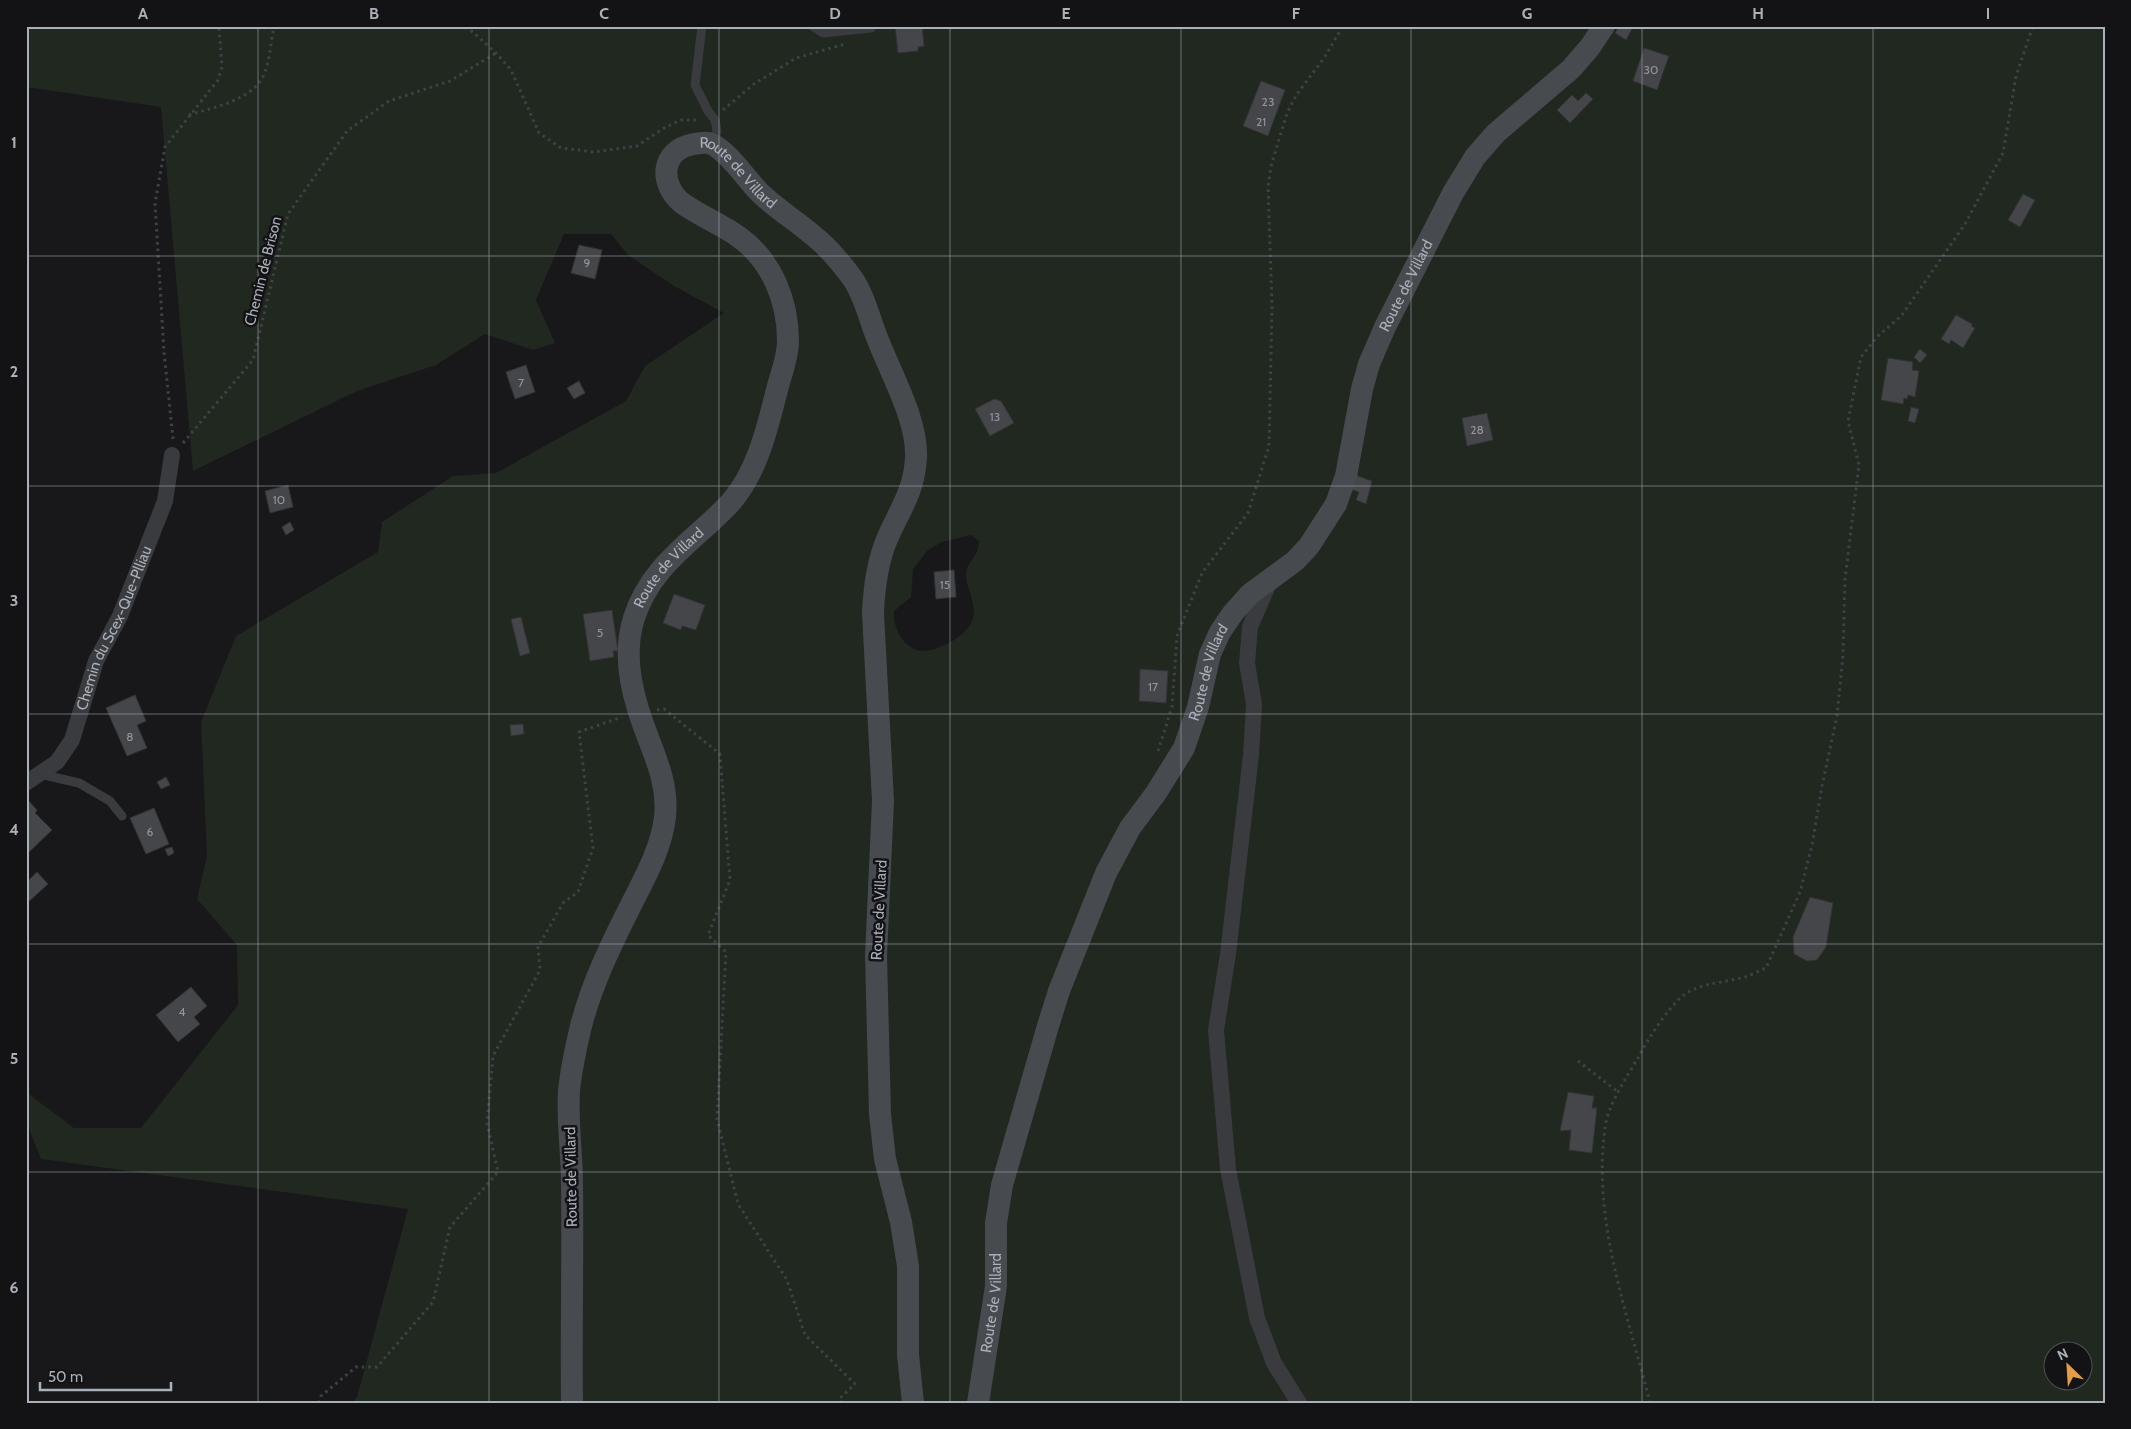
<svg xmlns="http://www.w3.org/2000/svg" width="2131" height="1429" viewBox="0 0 2131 1429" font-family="Cabin,sans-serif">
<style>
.green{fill:#202820;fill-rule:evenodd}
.building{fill:#45464a;stroke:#323336}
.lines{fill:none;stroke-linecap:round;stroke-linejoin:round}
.path{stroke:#3f4245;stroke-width:3;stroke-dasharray:2.5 4;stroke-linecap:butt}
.lane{stroke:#393b3f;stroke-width:9}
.street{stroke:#393b3f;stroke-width:16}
.secondary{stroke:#474a4e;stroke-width:22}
.grid{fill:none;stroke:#abb1b9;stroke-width:1;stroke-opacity:0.55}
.labels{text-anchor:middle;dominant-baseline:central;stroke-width:5;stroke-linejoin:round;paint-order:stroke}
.number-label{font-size:12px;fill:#92969d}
.street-label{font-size:15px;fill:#abb1b9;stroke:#131315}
.neatline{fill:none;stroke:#abb1b9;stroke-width:2}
.grid-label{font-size:16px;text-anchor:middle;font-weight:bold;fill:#abb1b9}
</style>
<rect width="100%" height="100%" fill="#18181a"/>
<!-- green -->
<path class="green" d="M26 26H2105V1403H352L357 1397 408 1209 41 1159 26 1121V1092L74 1128H141L238 1005 237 945 197 899 207 856 201 722 236 636 378 552 382 522 453 476 496 473 626 401 645 366 724 313 674 286 628 255 611 234H564L536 300 555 343 533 350 485 334 436 365 357 391 193 471 161 107 26 87ZM971 535 979 541C979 557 966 561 966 576 967 590 978 606 972 621 966 637 931 657 914 649 900 642 893 626 894 611L911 597 913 569 928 550 942 542ZM2054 1352H2084V1382H2054Z"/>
<!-- building -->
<path class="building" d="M895 26H922L924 46 918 47V51L898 53Z
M1619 26 1633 27 1626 40 1615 33Z
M1644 48 1669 56 1657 90 1633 81Z
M1261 81 1285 90 1268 136 1243 126Z
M1586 93 1593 99 1570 123 1557 110 1572 95 1578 101Z
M2023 194 2035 200 2020 227 2008 220Z
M579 245 602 250 595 279 571 273Z
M1956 315 1972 324 1971 326 1975 328 1963 348 1951 340 1949 344 1941 339Z
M1920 349 1927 355 1920 363 1914 357Z
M1888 358 1913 362 1912 370 1919 371 1915 397 1908 395 1907 399 1904 398 1903 404 1881 400Z
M526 365 535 392 515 399 506 372Z
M579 381 585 393 574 399 567 388Z
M994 399 1001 401 1014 423 990 436 975 409Z
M1911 407 1919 409 1915 423 1908 421Z
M1487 413 1493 440 1467 446 1462 418Z
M1355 475 1372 481 1366 504 1356 500 1359 492 1350 489Z
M288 485 293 507 270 513 265 491Z
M290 522 294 530 286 535 282 527Z
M954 570 956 597 936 599 934 572Z
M674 594 705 605 696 630 682 626 681 630 663 623Z
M612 610 618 651H613L614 657 590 661 583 614Z
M521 617 530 653 520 656 511 619Z
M1140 669 1168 671 1166 703 1139 701Z
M135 695 146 721 137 725 147 748 127 756 106 708Z
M523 724 524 734 511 736 510 725Z
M166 777 170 785 161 789 157 782Z
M26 798 37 810 35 813 52 830 28 853Z
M154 808 169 844 146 854 130 818Z
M172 847 174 853 168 856 165 849Z
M37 872 48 884 26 904V880L28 881Z
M1810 897 1833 903 1826 947 1817 960 1807 961 1794 954 1793 937Z
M191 987 207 1006 194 1017 200 1024 178 1042 156 1015Z
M1568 1092 1594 1096 1592 1108H1597L1592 1153 1569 1150 1571 1130 1560 1131Z"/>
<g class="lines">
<!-- path -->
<path class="path" d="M466 26 496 53 511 70 539 133 561 148 594 152 637 146 664 128 681 120H699
M723 110 754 84 796 58 845 44
M189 115C214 107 255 100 265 72 270 58 271 41 274 26
M173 439 164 352 155 203 165 147 218 80 222 67 219 26
M183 443 253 360 288 214 347 131 389 101 450 81 496 53
M657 710 664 709 720 754 730 880 708 935 726 952 717 1119 738 1204 787 1280 805 1335 855 1384 839 1399 841 1403
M1158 751 1172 707 1177 636 1202 573 1248 513 1269 446 1272 306 1268 186 1271 166 1287 113 1297 94 1324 58 1343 26
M1578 1061 1618 1092
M319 1403 321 1396 356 1367H377L433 1302 450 1227 498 1172 487 1123 493 1056 540 970 538 947 563 903 578 892 593 848 579 732 622 717
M1650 1403C1628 1314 1592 1221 1605 1128 1608 1104 1627 1077 1639 1056 1649 1038 1667 1008 1684 995 1700 983 1722 983 1741 978 1750 976 1758 971 1766 968L1800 892 1812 845 1822 786 1837 716 1843 655 1845 579 1859 465 1848 421 1861 357 1877 337 1902 315 1965 224 2003 153 2016 76 2033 26"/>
<!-- lane -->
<path class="lane" d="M702 26 695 85 708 111 715 120 717 131 714 145
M812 26 823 33 871 28V26
M40 774 79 783 110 801 122 816"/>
<!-- street -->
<g class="street">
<path d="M1270 581 1250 627 1247 663 1254 704 1251 755 1228 954 1216 1030 1228 1169 1257 1318 1274 1363 1299 1403"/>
<path id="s1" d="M26 783 57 762 72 740 96 661 120 616 165 501 172 455"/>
</g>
<!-- secondary -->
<g class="secondary">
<path id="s2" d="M572 1403C571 1330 573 1257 572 1184 572 1153 567 1122 569 1091 571 1070 576 1047 581 1026 591 987 608 951 626 915 641 884 661 852 665 817 668 789 659 766 649 740 634 702 621 659 634 618 651 564 696 540 731 502 758 471 768 425 778 386 782 372 788 356 788 341 788 301 772 261 739 237 721 224 700 216 682 203 659 184 660 150 694 144 699 143 704 142 709 143 726 148 747 180 760 193 782 214 810 229 830 251 839 261 849 272 856 284 866 301 870 321 878 340 891 374 918 421 916 458 914 492 900 509 887 539 877 563 874 588 873 613L883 801 876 956 880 1114 885 1159 901 1222 908 1266V1355L913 1403"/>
<path id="s3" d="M978 1403 996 1286V1223L1002 1185 1048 1026 1059 991 1106 873 1130 828 1156 793 1184 748 1198 707 1210 654 1220 632 1233 613 1250 594 1295 561 1309 546 1336 504 1346 476 1362 389 1369 364 1385 327 1453 193 1475 157 1496 133 1571 69 1590 47 1604 26"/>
</g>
</g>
<!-- grid -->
<path class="grid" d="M258 26V1403M489 26V1403M719 26V1403M950 26V1403M1181 26V1403M1411 26V1403M1642 26V1403M1873 26V1403M26 256H2105M26 486H2105M26 714H2105M26 944H2105M26 1172H2105"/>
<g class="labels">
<!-- number labels -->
<g class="number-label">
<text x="1651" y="69">30</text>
<text x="1268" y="101">23</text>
<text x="1261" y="121">21</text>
<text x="587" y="262">9</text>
<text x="521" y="382">7</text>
<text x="995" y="416">13</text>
<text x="1477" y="429">28</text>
<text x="279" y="499">10</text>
<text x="945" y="584">15</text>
<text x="600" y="632">5</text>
<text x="1153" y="686">17</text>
<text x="130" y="736">8</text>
<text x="150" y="831">6</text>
<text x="182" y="1011">4</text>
</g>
<!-- street labels -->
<g class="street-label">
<text stroke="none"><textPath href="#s2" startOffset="1455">Route de Villard</textPath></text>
<text transform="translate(263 271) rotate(-76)">Chemin de Brison</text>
<text stroke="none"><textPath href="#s3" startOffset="1224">Route de Villard</textPath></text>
<text stroke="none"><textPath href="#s2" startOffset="871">Route de Villard</textPath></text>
<text stroke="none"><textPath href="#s1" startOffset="184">Chemin du Scex-Que-Plliau</textPath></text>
<text stroke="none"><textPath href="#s3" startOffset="776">Route de Villard</textPath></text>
<text transform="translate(879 910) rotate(-87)">Route de Villard</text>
<text transform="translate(571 1177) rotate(-91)">Route de Villard</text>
<text stroke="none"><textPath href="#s3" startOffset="101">Route de Villard</textPath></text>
</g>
</g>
<!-- border -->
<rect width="2131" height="1429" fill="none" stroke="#131315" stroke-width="55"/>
<!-- north arrow -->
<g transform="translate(2068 1366) rotate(335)"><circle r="24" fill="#131315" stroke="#505257"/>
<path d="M0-4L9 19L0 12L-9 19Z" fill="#e49d46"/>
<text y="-8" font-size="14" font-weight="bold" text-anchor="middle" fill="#abb1b9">N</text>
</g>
<!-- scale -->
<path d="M40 1382v8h131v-8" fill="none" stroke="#abb1b9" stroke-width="2.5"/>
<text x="48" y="1382" font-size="15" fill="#abb1b9" stroke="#131315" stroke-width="4" paint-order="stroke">50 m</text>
<rect x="28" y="28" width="2076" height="1374" class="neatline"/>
<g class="grid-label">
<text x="143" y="19">A</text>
<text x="374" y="19">B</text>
<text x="604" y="19">C</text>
<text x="835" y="19">D</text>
<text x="1066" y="19">E</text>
<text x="1296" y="19">F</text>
<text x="1527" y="19">G</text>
<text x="1758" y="19">H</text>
<text x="1988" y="19">I</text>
<text x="14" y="148">1</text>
<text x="14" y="377">2</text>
<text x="14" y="606">3</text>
<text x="14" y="835">4</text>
<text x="14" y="1064">5</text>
<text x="14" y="1293">6</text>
</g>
</svg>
